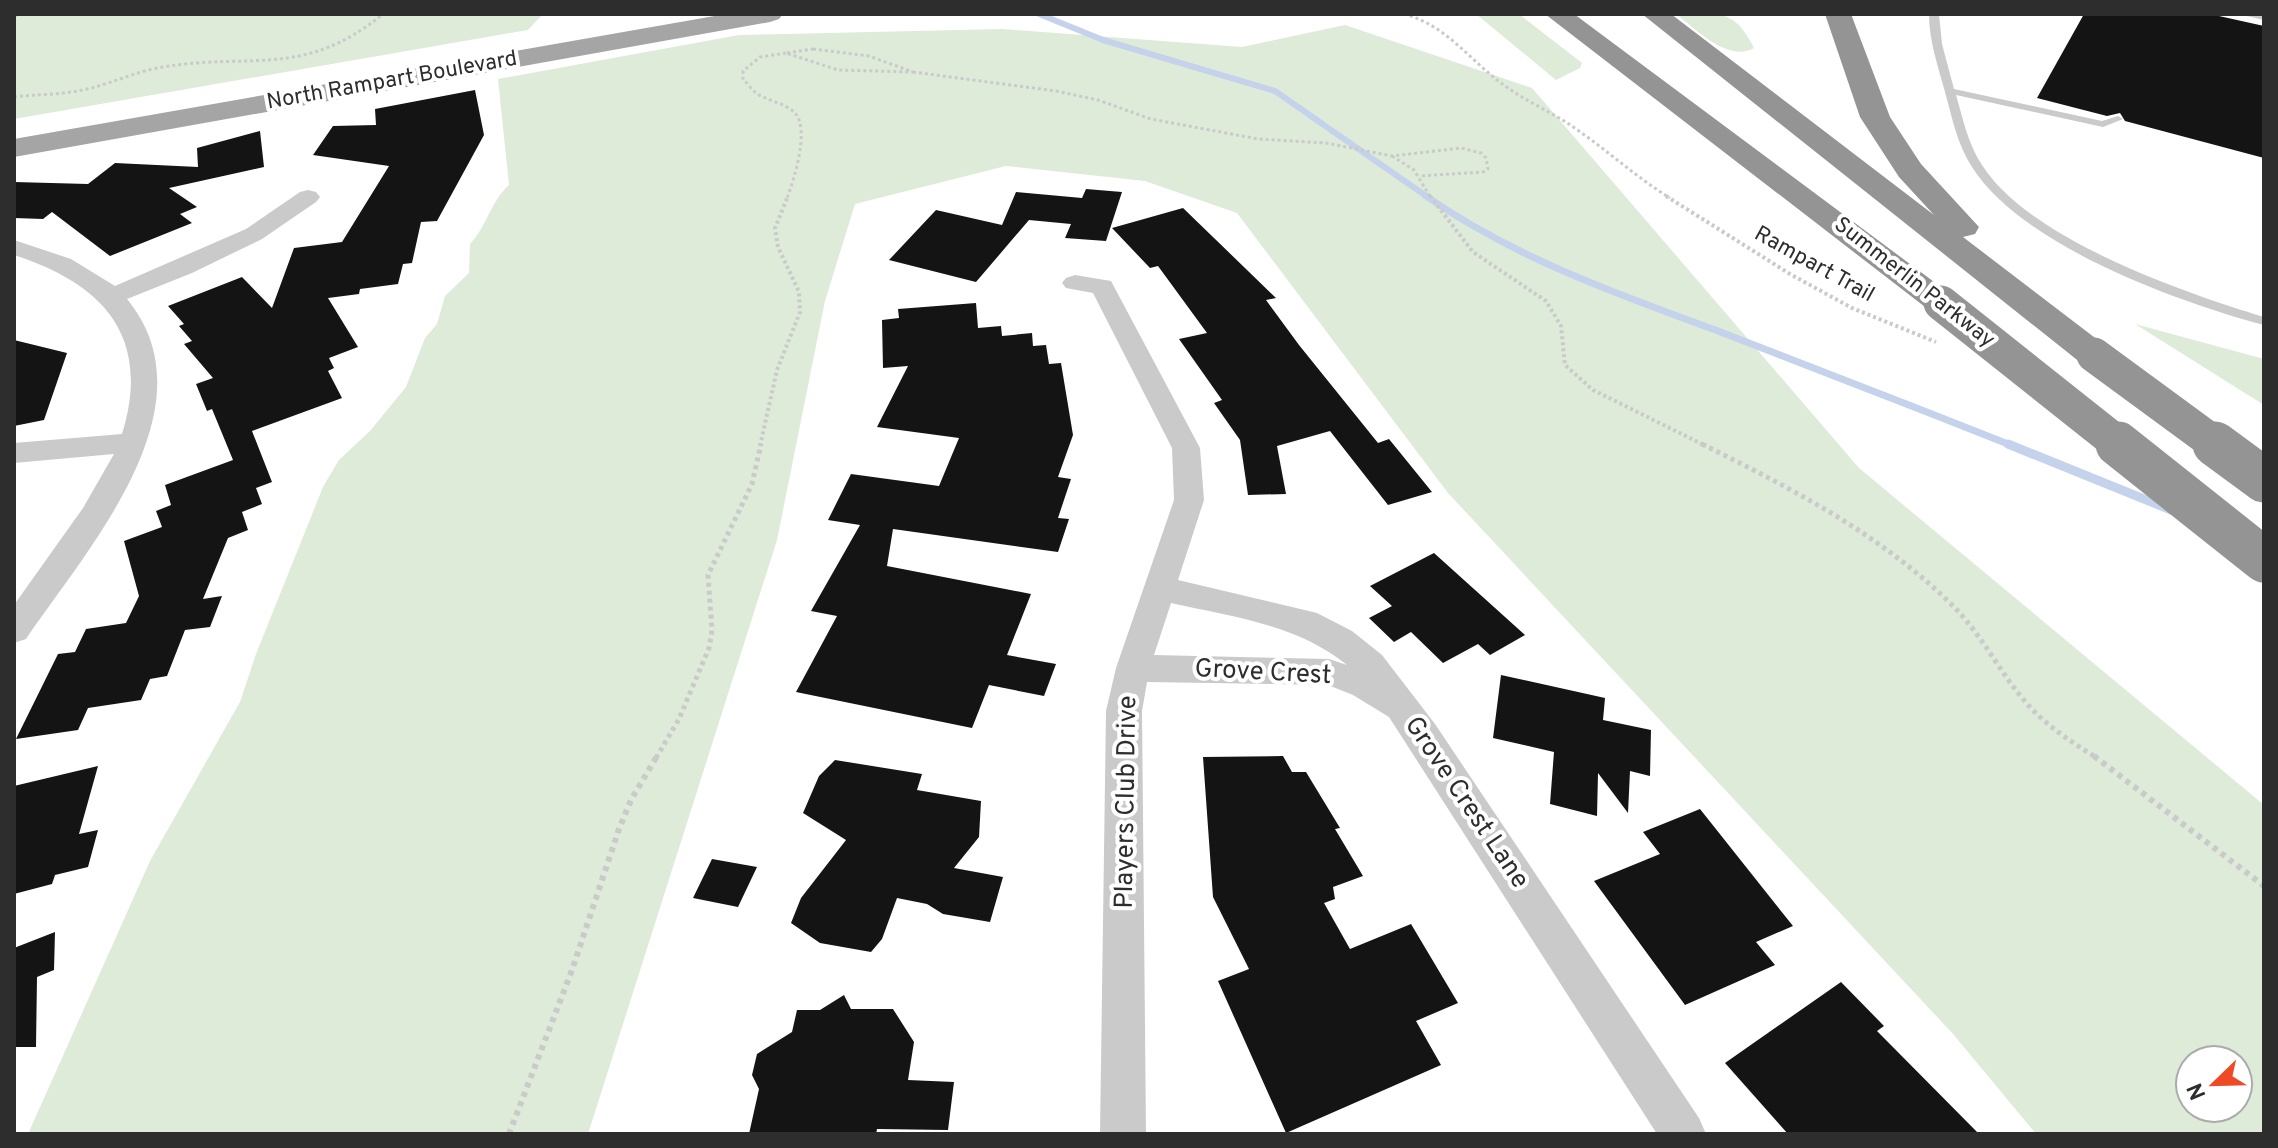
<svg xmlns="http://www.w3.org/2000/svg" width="2278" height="1148" viewBox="0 0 2278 1148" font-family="Overpass,sans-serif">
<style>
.green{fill:#deebd9;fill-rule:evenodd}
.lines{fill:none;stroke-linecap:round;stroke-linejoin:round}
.stream-far2{stroke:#c4d2ec;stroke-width:6}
.stream-far1{stroke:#c4d2ec;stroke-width:7}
.stream{stroke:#c4d2ec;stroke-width:9}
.building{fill:#141414}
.path-far3{stroke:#cacaca;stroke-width:3;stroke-dasharray:3 3;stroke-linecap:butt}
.path-far2{stroke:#cacaca;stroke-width:4;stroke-dasharray:3 3;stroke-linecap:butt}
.path-far1{stroke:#cacaca;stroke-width:5;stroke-dasharray:4 4;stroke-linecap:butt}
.path{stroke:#cacaca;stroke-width:6;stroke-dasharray:5 5;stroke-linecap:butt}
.lane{fill:#cacaca;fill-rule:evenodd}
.street{fill:#cacaca;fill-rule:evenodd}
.primary{fill:#a5a5a5;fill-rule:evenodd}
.highway{fill:#949494;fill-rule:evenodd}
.highway-bridge-far1{stroke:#949494;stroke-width:35}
.highway-bridge{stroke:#949494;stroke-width:45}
.labels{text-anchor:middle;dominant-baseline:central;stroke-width:8;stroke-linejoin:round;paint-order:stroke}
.far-street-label{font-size:22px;fill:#2d2d2d;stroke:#fff}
.street-label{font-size:26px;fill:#2d2d2d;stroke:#fff}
</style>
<rect width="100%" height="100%" fill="#fff"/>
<!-- green -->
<path class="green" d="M14 14H543L528 30 14 119Z
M1476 14H1519L1582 63 1580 68 1556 80Z
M1676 14C1717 14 1734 7 1754 48 1728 63 1696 29 1676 14Z
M1345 25 1532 88 1859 468 2264 805V1134H2036L1953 1034 1448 493 1237 213 1145 181 1006 166 855 204 825 301 777 540 588 1134H28L150 861 240 702 256 654 323 487 339 460 370 431 406 387 425 338 437 324 445 296 469 273 470 244C487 226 491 201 509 185L498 79 739 35 1002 29 1242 47ZM2190 1060H2238V1108H2190Z
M2135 324 2264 359V405Z"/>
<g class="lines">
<!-- stream-far2 -->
<path class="stream-far2" d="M1039 14 1103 40 1275 91 1429 198"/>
<!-- stream-far1 -->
<path class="stream-far1" d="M1426 196C1515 258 1617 294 1718 331 1817 369 1915 407 2013 446"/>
<!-- stream -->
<path class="stream" d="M2008 444 2171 510"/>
</g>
<!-- building -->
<path class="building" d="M2084 14H2210L2264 26V158L2125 121 2120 113 2107 116 2037 98Z
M475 90 484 135 437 221 421 222 412 263 403 264 398 284 360 289 359 294 328 298 358 347 329 358 334 368 328 371 342 398 252 431 272 482 256 488 262 504 242 512 248 530 228 538 203 599 222 596 210 627 185 630 167 676 150 679 141 700 88 708 78 730 16 739 58 654 75 652 86 629 126 623 139 596 124 541 162 527 156 511 171 505 165 485 233 460 212 409 207 411 196 384 213 378 184 344 192 341 179 326 184 324 168 306 242 277 272 308 294 248 342 242 389 166 313 155 333 126 376 125 375 109Z
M260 131 264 167 169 188 197 207 180 214 192 223 110 256 52 212 43 219 14 218V182L88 184 115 163 198 167 197 148Z
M1086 189 1122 192 1106 241 1065 238 1071 224 1029 220 976 282 889 260 936 210 1002 225 1016 192 1082 198Z
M1183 208 1276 298 1266 300 1299 345 1378 443 1389 439 1432 492 1388 505 1330 431 1277 446 1286 494 1248 495 1240 440 1214 403 1222 400 1179 339 1207 333 1158 266 1150 268 1112 228Z
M976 303 978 328 1001 326 1002 336 1032 333 1033 346 1046 345 1049 364 1061 363 1073 435 1058 477 1071 479 1058 518 1069 519 1058 552 893 529 887 566 1031 594 1007 655 1056 664 1044 696 989 685 972 728 796 692 837 616 811 611 860 525 828 520 851 474 939 486 959 438 877 427 908 366 883 368 882 320 899 318 898 309Z
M14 340 67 353 44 420 14 426Z
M1434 553 1525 635 1490 655 1478 644 1443 663 1411 632 1394 642 1369 618 1392 606 1370 586Z
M1501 675 1605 698 1603 720 1651 730 1650 776 1630 771 1628 813 1598 773 1597 816 1550 804 1554 752 1493 738Z
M1283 756 1292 772H1306L1340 828 1335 829 1363 876 1333 887 1335 899 1324 903 1350 949 1411 924 1458 1003 1416 1021 1441 1065 1286 1133 1218 981 1249 969 1213 897 1203 757Z
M835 760 922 774 917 790 981 801 979 837 954 868 1003 877 990 922 943 914 927 904 897 898 882 939 871 952 820 943 791 923 801 898 846 840 803 813 819 776Z
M98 766 79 834 98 830 88 867 55 875 52 884 14 894V786Z
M1700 809 1793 926 1756 942 1775 965 1685 1005 1594 881 1660 854 1643 832Z
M712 859 757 867 738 907 693 898Z
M55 932 54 970 37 977 36 1047H14V948Z
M1841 982 1884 1026 1877 1031 1979 1134H1788L1725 1063Z
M844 995 851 1009H893L914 1042 908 1080 954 1082 948 1130 877 1129 876 1134H749L759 1089 752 1075 757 1054 792 1032 797 1010H820Z"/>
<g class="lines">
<!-- path-far3 -->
<path class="path-far3" d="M1404 14C1449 26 1471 63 1508 88 1529 103 1554 113 1576 129 1608 151 1636 177 1670 198
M14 16 22 14
M813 49 869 56 913 72 838 70 786 53Z
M786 53 760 57 743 71V79C747 83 751 89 756 93 767 101 785 103 795 113 810 129 794 180 787 198
M913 72 1056 91 1098 100 1151 119 1258 139 1326 143 1392 156 1461 148 1481 153 1486 158 1488 169 1483 172 1419 176
M14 97C38 94 63 95 87 89 113 83 137 71 163 67 253 52 303 79 383 14
M1392 156 1414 170 1431 198"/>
<!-- path-far2 -->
<path class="path-far2" d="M1430 196 1473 252 1546 301 1561 326 1565 365 1593 390 1706 446
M1666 196 1790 274 1852 308 1936 342
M760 446 777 370 800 312 799 292 778 247 775 228 788 196"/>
<!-- path-far1 -->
<path class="path-far1" d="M1702 444C1790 488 1875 531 1947 600 1983 634 1999 673 2029 706 2048 727 2073 743 2097 758
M656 758 679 719 709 648 712 630 708 575 752 484 761 444"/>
<!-- path -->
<path class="path" d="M2094 756 2264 886
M509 1134 572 970 619 829 631 800 657 756"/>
<!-- lane -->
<path class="lane" d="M1929 14H1939L1942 44 1954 89 2102 121 2118 116 2123 119 2103 127 1956 95C1963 119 1968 144 1982 165 2029 239 2182 292 2264 317V325C2177 302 2021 245 1972 167 1957 144 1952 117 1945 92 1938 66 1929 41 1929 14Z
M2245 14H2264V20L2247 16Z"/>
<!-- street -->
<path class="street" d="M308 190 316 192 320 197 316 202 262 239 192 273 127 299C216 407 86 550 26 639L14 643V605L83 508 114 454 14 463V443L122 434C152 337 104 284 14 255V240L71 259 115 286 246 229 300 192Z
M1075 275 1111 281 1200 448 1204 500 1178 580 1317 613 1352 631 1382 655 1435 724 1699 1118 1706 1134H1657L1389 717 1353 695 1328 685 1147 682 1142 711 1146 1134H1100L1106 711 1116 668 1174 500 1172 448 1093 293 1066 288 1062 283 1066 278ZM1171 603C1232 617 1297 624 1347 665L1329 659 1154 655Z"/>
<!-- primary -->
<path class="primary" d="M726 14H783L779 19 770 22 14 157V139Z"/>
<!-- highway -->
<path class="highway" d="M1545 14H1574L1953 296 1959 303 1953 310 1941 314 1929 310Z
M1642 14H1671L1934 215 1899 177 1860 117 1825 14H1851L1890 117 1921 164 1979 227 1975 234 1963 237 2107 347 2112 355 2107 363 2094 366 2081 363Z"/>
<!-- highway-bridge-far1 -->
<path class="highway-bridge-far1" d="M1941 303 2121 446
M2094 355 2218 446"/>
<!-- highway-bridge -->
<path class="highway-bridge" d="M2118 444 2264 560
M2215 444 2264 480"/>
</g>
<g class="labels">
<!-- far-street labels -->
<g class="far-street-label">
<text transform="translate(392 81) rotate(-10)">North Rampart Boulevard</text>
<text transform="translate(1814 265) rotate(29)">Rampart Trail</text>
<text transform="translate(1914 283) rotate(38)">Summerlin Parkway</text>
</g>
<!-- street labels -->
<g class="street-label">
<text transform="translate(1263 673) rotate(3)">Grove Crest</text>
<text transform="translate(1127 802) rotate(-89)">Players Club Drive</text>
<text transform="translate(1466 803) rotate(56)">Grove Crest Lane</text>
</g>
</g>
<!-- border -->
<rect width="2278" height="1148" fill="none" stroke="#2d2d2d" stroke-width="32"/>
<!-- north arrow -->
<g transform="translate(2214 1084) rotate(247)"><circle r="38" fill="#ffffff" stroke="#ababab" stroke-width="2"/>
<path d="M0-6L14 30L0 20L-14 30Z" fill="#ed4a25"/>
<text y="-12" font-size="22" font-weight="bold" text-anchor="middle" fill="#2d2d2d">N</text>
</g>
</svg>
